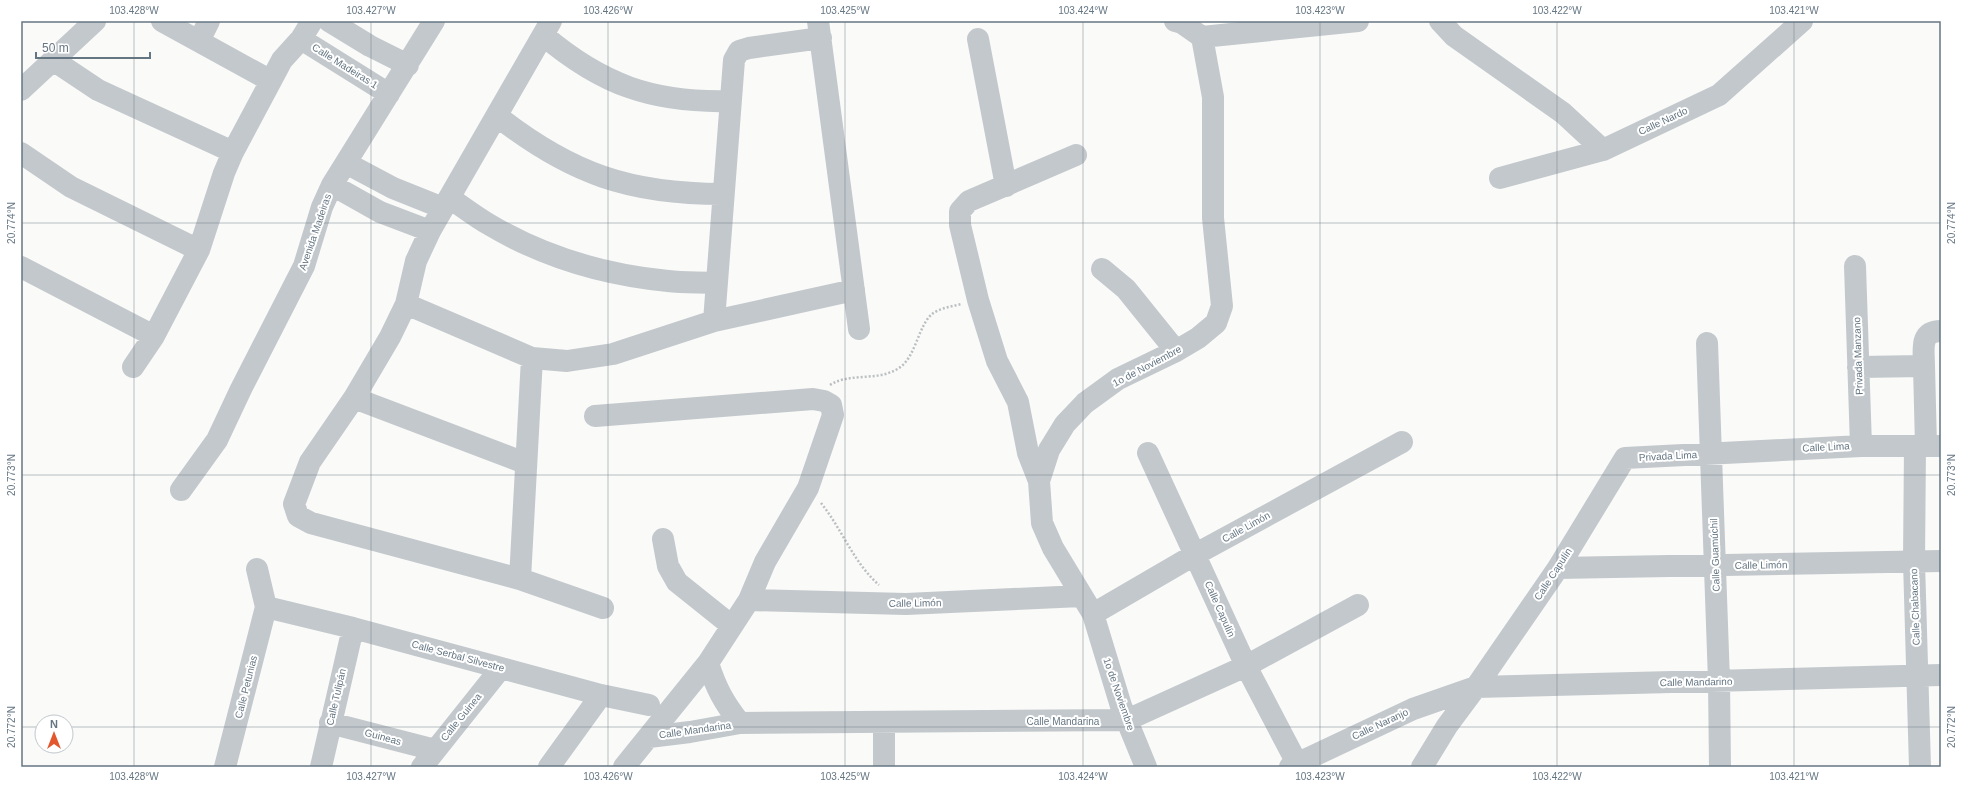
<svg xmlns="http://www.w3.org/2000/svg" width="1962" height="788" viewBox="0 0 1962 788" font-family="Helvetica,sans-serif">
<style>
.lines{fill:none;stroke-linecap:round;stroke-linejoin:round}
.path{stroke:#bbbfc2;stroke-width:2.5;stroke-dasharray:2 2;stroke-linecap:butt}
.minor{stroke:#c3c8cc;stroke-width:22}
.ticks{fill:none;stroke:#657683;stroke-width:1;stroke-opacity:0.45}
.labels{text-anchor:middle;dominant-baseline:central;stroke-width:4;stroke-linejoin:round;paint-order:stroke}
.street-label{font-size:10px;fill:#657683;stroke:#fff}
.neatline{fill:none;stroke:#657683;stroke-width:1.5}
.ticks-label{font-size:10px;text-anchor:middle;fill:#657683}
</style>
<rect width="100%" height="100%" fill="#fafaf8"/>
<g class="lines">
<!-- path -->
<path class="path" d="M830 385C850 372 878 382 899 368 916 357 918 326 932 314 940 308 953 306 962 304
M821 503C842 529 853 562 879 585"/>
<!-- minor -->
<path class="minor" d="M162 21 271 81
M329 21 370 46 408 65
M551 21 430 231 416 261 406 304 390 337 354 398 310 462 294 504 298 516 311 523 520 579 603 608
M818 21 859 329
M1440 21 1454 36 1563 113 1603 150
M543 35C602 85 653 103 730 101
M1202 37 1358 21
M301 39 389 94
M978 39 1006 186
M199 41 209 21
M53 60 98 90 233 152
M21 90 95 21
M497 116C571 174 630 194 723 194
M21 153 71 187 199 250
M346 163 393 188 443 208
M1500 178 1603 150 1719 95 1802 21
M332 185 380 212 430 231
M450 198C463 207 476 217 490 225 544 257 606 275 668 281 684 283 700 282 716 283
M1855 266 1861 446
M21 267 154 336
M1102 269 1126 289 1176 351
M406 304 532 358 567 361 613 354 714 321 854 290
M714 321 734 60 739 51 749 48 821 38
M1707 343 1719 681 1720 767
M1924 366 1926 446
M133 367 154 336 199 250 224 173 233 152 282 60 301 39 312 21
M1858 367 1924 366C1924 350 1919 331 1941 331
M354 398 525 463
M595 416 813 399 824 401 831 405 833 415 808 488 765 562 749 600 708 663 624 767
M1915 446 1914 562 1920 767
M1148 453 1246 666 1299 767
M1039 481 1028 453 1018 402 997 361 978 300 960 225V211L969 201 1076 155
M181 490 217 440 241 389 304 266 322 207 332 185 434 21
M663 539 668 566 677 582 732 626
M1558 568 1941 561
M520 579 532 358
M749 600 906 604 1081 596
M266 607 353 628 601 695 649 705
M1093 614 1196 554 1402 442
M708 663C716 688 724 703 740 723
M884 722V767
M330 723 435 750
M649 737 690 732 740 723 1127 720 1246 666 1358 605
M225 767 266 607 257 569
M321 767 353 628
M422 767 501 668
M549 767 601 695
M1146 767 1121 706 1093 614 1053 548 1042 523 1039 481 1049 450 1065 424 1085 403 1118 379 1176 351 1198 338 1216 323 1222 306 1213 218V97L1202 37 1182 23 1175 21
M1290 767 1413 709 1476 687 1558 568 1625 458 1861 446H1941
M1422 767 1447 726 1476 687 1941 675"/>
</g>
<!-- ticks -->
<path class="ticks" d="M134 21V767M371 21V767M608 21V767M845 21V767M1083 21V767M1320 21V767M1557 21V767M1794 21V767M21 223H1941M21 475H1941M21 727H42M66 727H1941"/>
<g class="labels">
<!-- street labels -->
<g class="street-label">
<text transform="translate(345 66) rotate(32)">Calle Madeiras 1</text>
<text transform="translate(1663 121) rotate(-25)">Calle Nardo</text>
<text transform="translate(315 232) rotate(-71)">Avenida Madeiras</text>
<text transform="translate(1858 356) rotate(-92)">Privada Manzano</text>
<text transform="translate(1147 366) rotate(-28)">1o de Noviembre</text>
<text transform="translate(1826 447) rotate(-3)">Calle Lima</text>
<text transform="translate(1668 456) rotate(-3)">Privada Lima</text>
<text transform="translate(1246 527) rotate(-29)">Calle Limón</text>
<text transform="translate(1715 555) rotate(-92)">Calle Guamúchil</text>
<text transform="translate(1761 565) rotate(-1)">Calle Limón</text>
<text transform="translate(1553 574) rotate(-57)">Calle Capulín</text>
<text transform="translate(915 603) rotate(-1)">Calle Limón</text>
<text transform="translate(1915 607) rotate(-92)">Calle Chabacano</text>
<text transform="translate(1220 609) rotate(66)">Calle Capulín</text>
<text transform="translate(458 656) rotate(15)">Calle Serbal Silvestre</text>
<text transform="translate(1696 682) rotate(-1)">Calle Mandarino</text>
<text transform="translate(246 687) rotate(-76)">Calle Petunias</text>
<text transform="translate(1119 694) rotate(71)">1o de Noviembre</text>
<text transform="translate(336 697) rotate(-77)">Calle Tulipán</text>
<text transform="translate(461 717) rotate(-51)">Calle Guinea</text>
<text x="1063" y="721">Calle Mandarina</text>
<text transform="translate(1380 724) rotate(-25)">Calle Naranjo</text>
<text transform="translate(695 730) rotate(-8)">Calle Mandarina</text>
<text transform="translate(383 737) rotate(15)">Guineas</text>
</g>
</g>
<!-- border -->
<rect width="1962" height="788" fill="none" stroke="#ffffff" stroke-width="44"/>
<!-- north arrow -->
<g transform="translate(54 734)"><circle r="19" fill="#ffffff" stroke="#c1c8cd"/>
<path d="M0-3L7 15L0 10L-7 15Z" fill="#e4572e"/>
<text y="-6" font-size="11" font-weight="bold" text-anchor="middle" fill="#657683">N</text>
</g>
<!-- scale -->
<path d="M36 52v6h114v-6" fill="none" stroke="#657683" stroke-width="2"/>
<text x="42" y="52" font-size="12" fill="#657683" stroke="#ffffff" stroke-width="3" paint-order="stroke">50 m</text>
<rect x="22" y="22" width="1918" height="744" class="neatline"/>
<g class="ticks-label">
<text x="134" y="14">103.428°W</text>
<text x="371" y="14">103.427°W</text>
<text x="608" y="14">103.426°W</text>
<text x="845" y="14">103.425°W</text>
<text x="1083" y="14">103.424°W</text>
<text x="1320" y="14">103.423°W</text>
<text x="1557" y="14">103.422°W</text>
<text x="1794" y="14">103.421°W</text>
<text transform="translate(11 223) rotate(-90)" y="4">20.774°N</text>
<text transform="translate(1951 223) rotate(-90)" y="4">20.774°N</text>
<text transform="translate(11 475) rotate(-90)" y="4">20.773°N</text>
<text transform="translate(1951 475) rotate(-90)" y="4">20.773°N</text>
<text transform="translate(11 727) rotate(-90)" y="4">20.772°N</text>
<text transform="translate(1951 727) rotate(-90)" y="4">20.772°N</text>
<text x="134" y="780">103.428°W</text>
<text x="371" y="780">103.427°W</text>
<text x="608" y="780">103.426°W</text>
<text x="845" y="780">103.425°W</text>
<text x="1083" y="780">103.424°W</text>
<text x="1320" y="780">103.423°W</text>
<text x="1557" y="780">103.422°W</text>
<text x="1794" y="780">103.421°W</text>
</g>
</svg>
